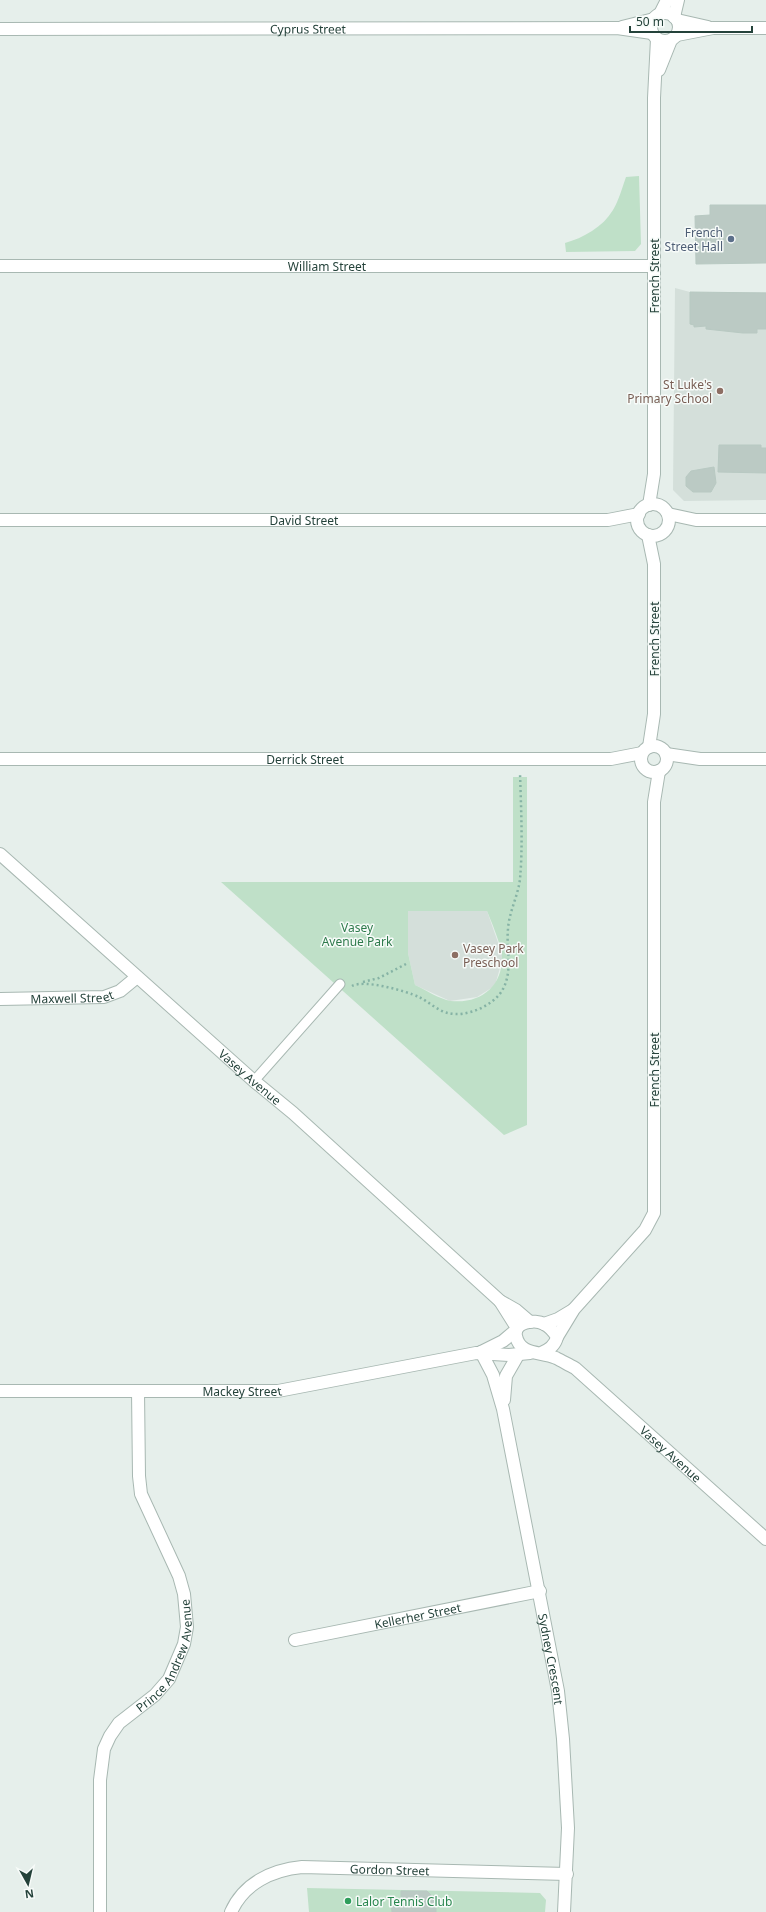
<svg xmlns="http://www.w3.org/2000/svg" width="766" height="1912" viewBox="0 0 766 1912" font-family="'Noto Sans',sans-serif">
<style>
.built{fill:#d4dfda}
.green{fill:#bfe0c8;fill-rule:evenodd}
.building{fill:#bbcac4;stroke:#b8c9c2}
.lines{fill:none;stroke-linecap:round;stroke-linejoin:round}
.service-casing{stroke:#a8b8b2;stroke-width:11}
.minor-casing{stroke:#a8b8b2;stroke-width:14}
.path{stroke:#86b3a5;stroke-width:2.5;stroke-dasharray:2 3;stroke-linecap:butt}
.service{stroke:#fff;stroke-width:9}
.minor{stroke:#fff;stroke-width:12}
.service-dot{fill:#5c6f8a;stroke:#f7fbf9;stroke-width:1.5}
.education-dot{fill:#8d6e63;stroke:#f7fbf9;stroke-width:1.5}
.leisure-dot{fill:#2e9e5b;stroke:#f7fbf9;stroke-width:1.5}
.labels{text-anchor:middle;dominant-baseline:central;stroke-width:3;stroke-linejoin:round;paint-order:stroke}
.street-label{font-size:12px;fill:#24423a;stroke:#f7fbf9}
.service-label{font-size:12px;fill:#4e5e75;stroke:#f7fbf9;text-anchor:end}
.education-label{font-size:12px;fill:#785e54;stroke:#f7fbf9;text-anchor:end}
.park-label{font-size:12px;fill:#2d7a4b;stroke:#f7fbf9}
.leisure-label{font-size:12px;fill:#27864d;stroke:#f7fbf9;text-anchor:start}
</style>
<rect width="100%" height="100%" fill="#e6efeb"/>
<!-- built -->
<path class="built" d="M675 288 690 292H766V500L684 501 673 490Z
M408 911H487L503 957 496 982 493 987 477 997 450 1001 415 985 408 953Z"/>
<!-- green -->
<path class="green" d="M639 176 641 244 635 251 566 252 565 243C583 238 603 227 613 210 619 200 622 188 626 177Z
M513 777H527V1125L504 1135 221 882H513ZM408 911H487C491 921 503 949 502 958 502 987 480 1004 451 1001 439 999 426 990 415 985L408 953Z
M307 1888 540 1893 546 1900 545 1912H309Z"/>
<!-- building -->
<path class="building" d="M710 205H766V263L696 264 695 216 710 215Z
M690 292 766 293V329H757V333H743L706 329V326L694 327V325L690 324Z
M719 445H761V448H766V473L718 472Z
M714 467 716 483 711 492H693L686 486V477L691 471Z
M401 1891H427L436 1900V1912H392L391 1899H401Z"/>
<g class="lines">
<!-- service casing -->
<g class="service-casing">
<path id="service" d="M254 1081 340 984"/>
</g>
<!-- minor casing -->
<g class="minor-casing">
<g id="minor">
<circle cx="665" cy="27" r="14"/>
<path d="M660 14 667 0"/>
<path d="M674 17 678 0"/>
<path d="M677 20 708 27"/>
<path d="M622 27 654 19"/>
<path id="s1" d="M0 29 617 28 652 33"/>
<path d="M677 35 713 28H766"/>
<path d="M659 70 671 40"/>
<path id="s2" d="M0 266H654"/>
<circle cx="653" cy="520" r="16"/>
<path d="M649 505 654 474V98L657 39"/>
<path d="M668 514 696 520H766"/>
<path id="s3" d="M0 520H608L639 514"/>
<path d="M648 535 654 564V714L649 747"/>
<circle cx="654" cy="759" r="13"/>
<path d="M666 754 700 759H766"/>
<path id="s4" d="M0 759H611L642 753"/>
<path id="s5" d="M0 854 254 1081 293 1113 500 1301 516 1310 530 1322"/>
<path id="s6" d="M0 999 104 997 120 991 137 977"/>
<path d="M500 1301 517 1328"/>
<path d="M544 1324 558 1319 573 1310"/>
<path d="M557 1337 574 1309 645 1230 654 1213V802L659 771"/>
<path id="s7" d="M481 1352 493 1375 503 1409 558 1691 563 1739 568 1828 564 1912"/>
<path d="M481 1352 503 1341 515 1331"/>
<path id="s8" d="M541 1353C549 1350 555 1346 557 1337 554 1332 550 1327 544 1324 535 1319 513 1322 516 1336 520 1356 541 1351 556 1358 562 1361 569 1365 575 1368L766 1539"/>
<path id="s9" d="M0 1391H278L476 1353 509 1355 530 1353"/>
<path d="M504 1400 506 1376 518 1355"/>
<path id="s10" d="M295 1640 540 1591"/>
<path id="s11" d="M100 1912V1780L104 1749 110 1736 119 1723 155 1695 169 1679 184 1644 187 1627 184 1594 179 1576 141 1494 139 1476 138 1391"/>
<path id="s12" d="M231 1912C244 1883 272 1870 302 1867L567 1874"/>
</g>
</g>
<!-- path -->
<path class="path" d="M363 982 379 978 406 964
M352 986C364 979 406 991 419 997 429 1002 438 1011 448 1013 466 1018 495 1005 503 989 513 970 506 949 508 929 509 912 518 896 520 879 523 847 521 806 520 773"/>
<!-- service -->
<use href="#service" class="service"/>
<!-- minor -->
<use href="#minor" class="minor"/>
</g>
<!-- markers -->
<circle class="service-dot" cx="731" cy="239" r="4"/>
<g class="education-dot">
<circle cx="720" cy="391" r="4"/>
<circle cx="455" cy="955" r="4"/>
</g>
<circle class="leisure-dot" cx="348" cy="1901" r="4"/>
<g class="labels">
<!-- street labels -->
<g class="street-label">
<text stroke="none"><textPath href="#s1" startOffset="308">Cyprus Street</textPath></text>
<text stroke="none"><textPath href="#s2" startOffset="327">William Street</textPath></text>
<text transform="translate(654 276) rotate(-90)">French Street</text>
<text stroke="none"><textPath href="#s3" startOffset="304">David Street</textPath></text>
<text transform="translate(654 639) rotate(-90)">French Street</text>
<text stroke="none"><textPath href="#s4" startOffset="305">Derrick Street</textPath></text>
<text stroke="none"><textPath href="#s6" startOffset="72">Maxwell Street</textPath></text>
<text transform="translate(654 1070) rotate(-90)">French Street</text>
<text stroke="none"><textPath href="#s5" startOffset="335">Vasey Avenue</textPath></text>
<text stroke="none"><textPath href="#s9" startOffset="242">Mackey Street</textPath></text>
<text stroke="none"><textPath href="#s8" startOffset="278">Vasey Avenue</textPath></text>
<text stroke="none"><textPath href="#s10" startOffset="125">Kellerher Street</textPath></text>
<text stroke="none"><textPath href="#s11" startOffset="280">Prince Andrew Avenue</textPath></text>
<text stroke="none"><textPath href="#s7" startOffset="316">Sydney Crescent</textPath></text>
<text stroke="none"><textPath href="#s12" startOffset="176">Gordon Street</textPath></text>
</g>
<!-- service labels -->
<g class="service-label">
<text x="723" y="232">French<tspan x="723" dy="14">Street Hall</tspan></text>
</g>
<!-- education labels -->
<g class="education-label">
<text x="712" y="384">St Luke's<tspan x="712" dy="14">Primary School</tspan></text>
<text x="463" y="948" text-anchor="start">Vasey Park<tspan x="463" dy="14">Preschool</tspan></text>
</g>
<!-- park labels -->
<g class="park-label">
<text x="357" y="927">Vasey<tspan x="357" dy="14">Avenue Park</tspan></text>
</g>
<!-- leisure labels -->
<g class="leisure-label">
<text x="356" y="1901">Lalor Tennis Club</text>
</g>
</g>
<!-- north arrow -->
<g transform="translate(28 1884) rotate(172)" stroke="#f7fbf9" stroke-width="3" paint-order="stroke">
<path d="M0-3L7 15L0 10L-7 15Z" fill="#24423a"/>
<text y="-6" font-size="11" font-weight="bold" text-anchor="middle" fill="#24423a">N</text>
</g>
<!-- scale -->
<path d="M630 26v6h122v-6" fill="none" stroke="#24423a" stroke-width="2"/>
<text x="636" y="26" font-size="12" fill="#24423a" stroke="#f7fbf9" stroke-width="3" paint-order="stroke">50 m</text>
</svg>
